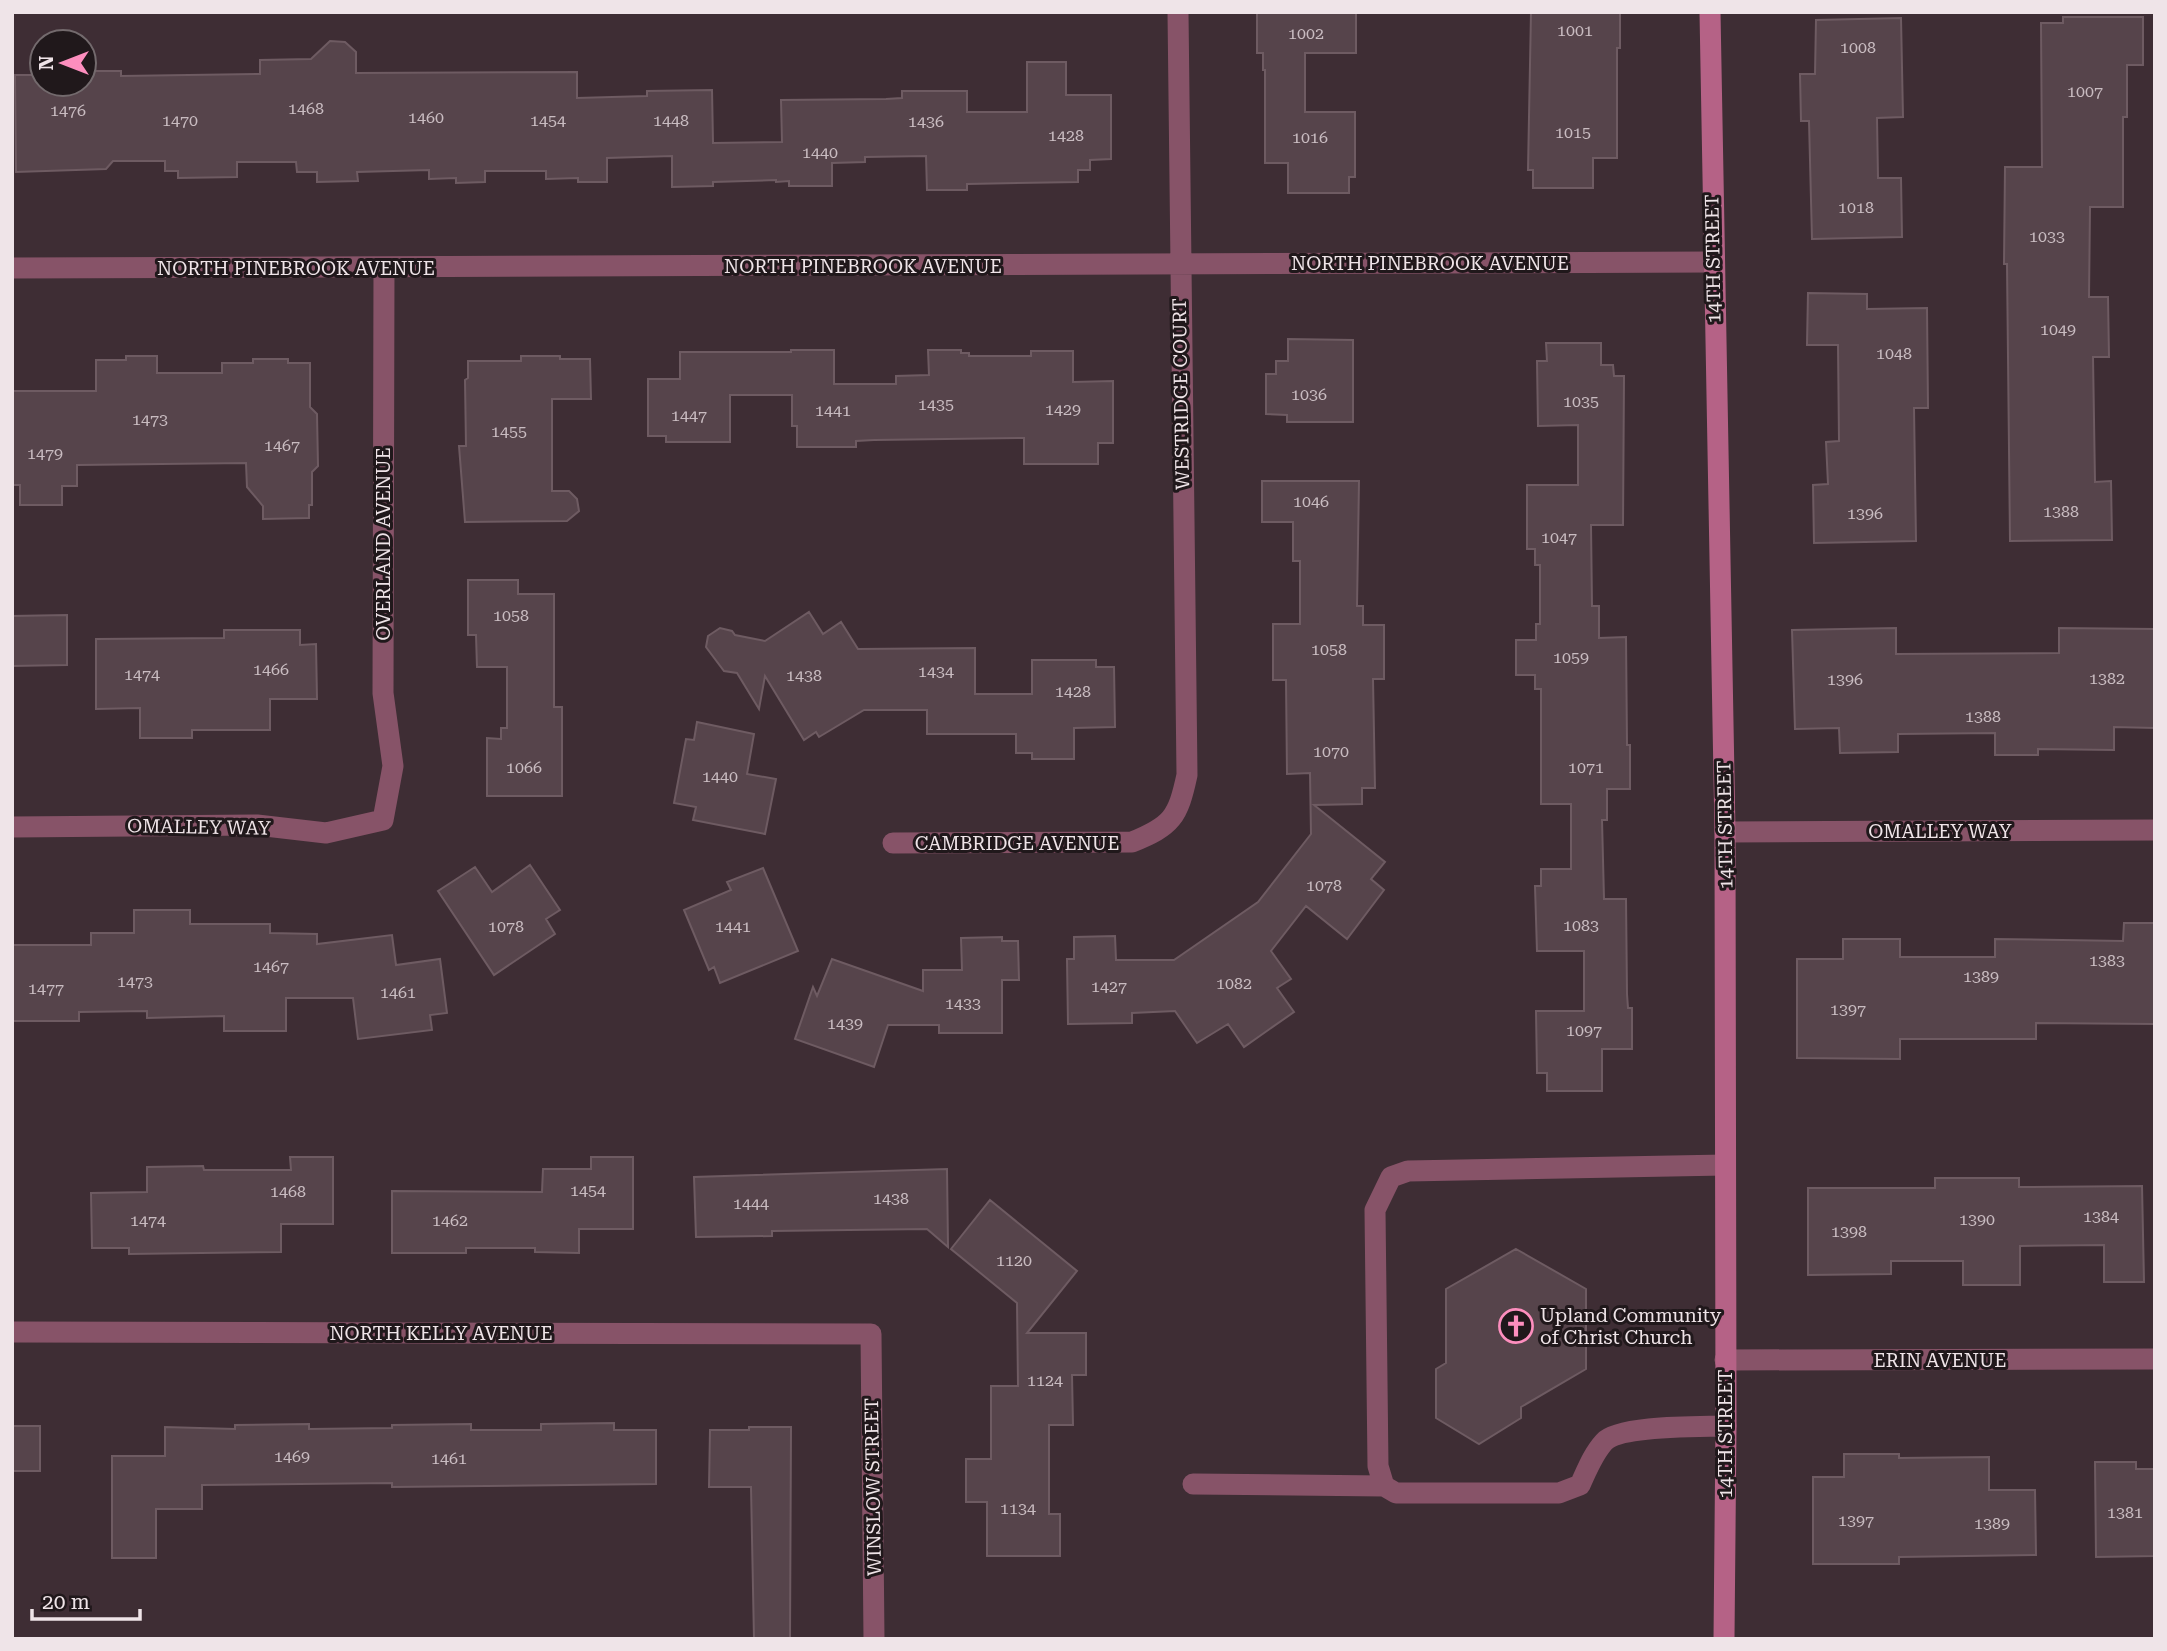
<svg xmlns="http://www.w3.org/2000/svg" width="2167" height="1651" viewBox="0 0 2167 1651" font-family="'Roboto Serif',serif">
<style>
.building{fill:#56444b;stroke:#6e5b62;stroke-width:2}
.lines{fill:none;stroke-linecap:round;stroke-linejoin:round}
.lane{stroke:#875368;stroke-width:21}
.street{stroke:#875368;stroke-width:21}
.secondary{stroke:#b56286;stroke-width:21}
.labels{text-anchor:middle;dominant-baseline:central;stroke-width:6;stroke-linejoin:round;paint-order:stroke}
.number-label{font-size:16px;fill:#c9bcc1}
.street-label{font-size:19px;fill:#efe4e8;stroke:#20181b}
.poi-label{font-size:19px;fill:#efe4e8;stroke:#20181b;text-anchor:start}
</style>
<rect width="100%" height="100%" fill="#3e2d34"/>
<!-- building -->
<path class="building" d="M1356 12V53H1305V112H1355V177H1349V193H1288V163H1265V70H1263V53H1257V13Z
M1531 12H1620V48H1617V158H1593V188H1533V170H1528Z
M2063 17H2143V65H2127V117H2123V207H2090L2089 297H2108L2109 357H2093L2095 482 2111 481 2112 540 2010 541 2007 264H2004L2005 167H2042L2041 23H2063Z
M1901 18 1903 117 1877 118 1878 178H1901L1902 237 1812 239 1809 121H1801L1800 74H1815L1816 20Z
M330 41 345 42 356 52V73L577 72V98L647 96V91L712 90 713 143 782 142 781 100 886 99 902 98V91H967V112H1027V62H1066V95H1111V159L1090 160V170H1078V182L967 184V190H927L926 156 865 157V162L832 163V186H789V181L776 182V180L713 182V186L672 187V156L607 158V182H578V178L546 179V171H485V182L456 183V178L429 179V170L357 172 358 181 317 182V172H297L296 162H237V177L178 178V171H165V161H113L106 169 16 172 15 75H42V84H84V71H121V76L260 74V60L311 59Z
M1808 293 1867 294V309L1927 308 1928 408H1914L1916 541 1814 543 1813 485 1828 484 1826 442 1839 441 1838 345H1807Z
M1288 339 1353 340V422H1287V415L1266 414V374H1276V361H1288Z
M1546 343H1601V365H1613L1614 376H1624L1623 525H1591L1592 606H1599V638L1626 637 1627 745H1630V789H1607V820H1602L1604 899H1626L1627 994 1628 1008H1632V1049H1602V1091H1547V1073H1537L1536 1011H1584V951H1537L1535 886H1541V869H1571V804H1541V689H1535V675H1516V640H1536V624H1540V565H1535V549H1527V485H1578V425L1538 426 1537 361H1547Z
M791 350H834V384H896V376L929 375 928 350H961V353H969V356H1031V351H1073V382L1113 381V443H1098V464H1024V438L874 440 856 441V447H797V426H792V395H730V442H666V436H648V379H680V352H791Z
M126 356H157V373H222V363H253V359H288V363H310V407L317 414 318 466 312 472V505H309V518L263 519V506L247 487 246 463 77 465V486H62V505H20V485H12V391H96V360H126Z
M521 356H560V359H590L591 399H552V491H569L577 499 579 511 567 521 465 522 459 446H466L465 380 468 378V361H521Z
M1262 481H1359L1357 606H1363V625H1384V679H1373L1375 788H1362V804L1314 805 1385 862 1371 879 1384 890 1347 939 1306 906 1271 951 1291 979 1277 988 1294 1012 1244 1047 1228 1024 1197 1043 1175 1011 1132 1013V1023L1068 1024 1067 959H1074V937L1115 936 1116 960H1174L1258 902 1311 834 1310 773 1287 774 1286 680H1273V624H1300V561H1293V522H1262Z
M468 580H518V594H554V707H562V796H487V738L501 739V728H507V667H477L476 635H468Z
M809 612 823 634 841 622 858 649 975 648V694H1032V660H1096V667H1114L1115 727 1074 728V759H1032V753H1016V734H927V710H864L819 737 816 732 804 740 765 676 759 709 737 673 724 671 706 647 708 636 720 628 732 631 735 635 765 641Z
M67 615V665L12 666V616Z
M1896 628V654L2059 653V628L2155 629V728L2114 727V750L2038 749V755H1995V733L1898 734V752L1840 753 1839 728 1795 729 1792 630Z
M224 630H300V645L316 644 317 699H270V730H192V738H140V708L96 709V639L224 638Z
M697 722 754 734 747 774 776 779 765 834 693 820 696 807 674 803 686 739 694 740Z
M530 865 560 910 546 919 555 934 494 975 438 891 475 867 492 892Z
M763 868 798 951 720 983 714 967 709 970 684 910 731 890 727 882Z
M134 910H190V924H270V933L317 934V944L392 935 396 965 440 959 447 1013 430 1015 432 1030 358 1039 353 998H286V1031H224V1016L147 1018V1011L79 1012V1021H12V945H91V933H134Z
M2124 923H2155V1024L2036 1023V1039H1900V1059L1797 1058V959H1843V939H1900V957H1995V939L2123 941Z
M1002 937V941H1018L1019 980H1002V1033H939V1025H888L874 1067 795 1039 813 987 817 996 832 959 923 991V970H962L961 938Z
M290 1157H333V1224H281V1252L129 1254V1248H92L91 1193 147 1192V1167L203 1166 204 1170H291Z
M591 1157H633V1229H579V1253L535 1252V1248H466V1253H392V1191L542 1192 543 1169H591Z
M947 1169 948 1247 927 1229 772 1231V1236L696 1237 694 1177Z
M1935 1178H2019V1187L2142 1186 2144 1282H2104V1245L2020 1246V1285H1963V1261H1891V1274L1808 1275V1188H1935Z
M990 1200 1077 1271 1027 1333H1086V1375H1072L1073 1425H1049V1514H1060V1556H987V1502H966V1459H991V1386H1018L1017 1303 951 1249Z
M1516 1249 1586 1289V1369L1521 1407V1418L1479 1444 1436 1418V1369L1446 1363V1289Z
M614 1423V1430H656V1484L392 1487V1483L202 1485V1509H156V1558H112V1456H165V1427L235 1429V1425L309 1424V1429L392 1428V1425L471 1424V1430H541V1424Z
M12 1426H40V1471H12Z
M749 1427H791L790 1639H754L751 1487H709L710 1430H749Z
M1844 1454H1899V1458L1989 1457V1490H2035L2036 1555 1899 1557V1564H1813V1477H1844Z
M2095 1462H2136V1469H2155V1556L2096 1557Z"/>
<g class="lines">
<!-- lane -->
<path class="lane" d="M1725 1165 1408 1171 1391 1177 1375 1210 1378 1466 1384 1486 1396 1493H1559L1580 1485C1587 1470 1593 1454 1604 1442 1619 1425 1701 1427 1726 1426
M1193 1484 1384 1486"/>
<!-- street -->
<path class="street" d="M12 268 1713 262
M12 827 257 825 326 833 383 820 393 766 383 693 384 267
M1725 832 2155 830
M893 843 1132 842C1172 826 1178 817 1187 775L1178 12
M12 1332 871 1334 874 1639
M1725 1360 2155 1359"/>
<!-- secondary -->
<path class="secondary" d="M1710 12 1725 832 1726 1426 1724 1639"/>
</g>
<!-- icons -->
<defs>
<g id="church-ring" transform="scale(1.75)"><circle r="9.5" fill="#20181b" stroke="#fd8ebe" stroke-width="1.5"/><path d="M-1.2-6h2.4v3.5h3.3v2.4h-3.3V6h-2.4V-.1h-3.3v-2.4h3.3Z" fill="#fd8ebe"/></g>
</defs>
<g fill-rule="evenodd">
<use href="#church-ring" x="1516" y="1326"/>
</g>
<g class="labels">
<!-- number labels -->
<g class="number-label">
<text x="1575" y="30">1001</text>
<text x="1306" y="33">1002</text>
<text x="1858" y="47">1008</text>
<text x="2085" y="91">1007</text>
<text x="306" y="108">1468</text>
<text x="68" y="110">1476</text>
<text x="426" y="117">1460</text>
<text x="180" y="120">1470</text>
<text x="548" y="120">1454</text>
<text x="671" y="120">1448</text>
<text x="926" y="121">1436</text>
<text x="1573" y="132">1015</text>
<text x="1066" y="135">1428</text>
<text x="1310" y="137">1016</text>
<text x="820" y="152">1440</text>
<text x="1856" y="207">1018</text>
<text x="2047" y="236">1033</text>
<text x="2058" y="329">1049</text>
<text x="1894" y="353">1048</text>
<text x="1309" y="394">1036</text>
<text x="1581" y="401">1035</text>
<text x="936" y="404">1435</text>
<text x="1063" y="409">1429</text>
<text x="833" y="410">1441</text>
<text x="689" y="415">1447</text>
<text x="150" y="419">1473</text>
<text x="509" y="431">1455</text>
<text x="282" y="445">1467</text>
<text x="45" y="453">1479</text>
<text x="1311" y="501">1046</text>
<text x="2061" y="511">1388</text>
<text x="1865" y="513">1396</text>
<text x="1559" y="537">1047</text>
<text x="511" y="615">1058</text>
<text x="1329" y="649">1058</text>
<text x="1571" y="657">1059</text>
<text x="271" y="669">1466</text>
<text x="936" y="671">1434</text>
<text x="142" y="674">1474</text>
<text x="804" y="675">1438</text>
<text x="2107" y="678">1382</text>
<text x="1845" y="679">1396</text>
<text x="1073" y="691">1428</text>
<text x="1983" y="716">1388</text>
<text x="1331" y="751">1070</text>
<text x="524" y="767">1066</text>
<text x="1586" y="767">1071</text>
<text x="720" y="776">1440</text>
<text x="1324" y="885">1078</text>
<text x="1581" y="925">1083</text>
<text x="506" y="926">1078</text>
<text x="733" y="926">1441</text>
<text x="2107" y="960">1383</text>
<text x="271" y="966">1467</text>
<text x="1981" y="976">1389</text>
<text x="135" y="981">1473</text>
<text x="1234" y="983">1082</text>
<text x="1109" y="986">1427</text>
<text x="46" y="988">1477</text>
<text x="398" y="992">1461</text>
<text x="963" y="1003">1433</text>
<text x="1848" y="1009">1397</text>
<text x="845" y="1023">1439</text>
<text x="1584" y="1030">1097</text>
<text x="588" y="1190">1454</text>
<text x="288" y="1191">1468</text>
<text x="891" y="1198">1438</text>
<text x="751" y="1203">1444</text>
<text x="2101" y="1216">1384</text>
<text x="1977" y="1219">1390</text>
<text x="148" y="1220">1474</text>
<text x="450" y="1220">1462</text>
<text x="1849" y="1231">1398</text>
<text x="1014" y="1260">1120</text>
<text x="1045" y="1380">1124</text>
<text x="292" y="1456">1469</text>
<text x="449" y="1458">1461</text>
<text x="1018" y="1508">1134</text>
<text x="2125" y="1512">1381</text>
<text x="1856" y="1520">1397</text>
<text x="1992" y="1523">1389</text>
</g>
<!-- street labels -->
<g class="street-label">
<text transform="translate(1713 259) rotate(-91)">14TH STREET</text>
<text x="1430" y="263">NORTH PINEBROOK AVENUE</text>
<text x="863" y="266">NORTH PINEBROOK AVENUE</text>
<text x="296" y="268">NORTH PINEBROOK AVENUE</text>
<text transform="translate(1181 394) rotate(-91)">WESTRIDGE COURT</text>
<text transform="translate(383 544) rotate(-90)">OVERLAND AVENUE</text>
<text transform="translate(1725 825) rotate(-91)">14TH STREET</text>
<text transform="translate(199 827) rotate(1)">OMALLEY WAY</text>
<text x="1940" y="831">OMALLEY WAY</text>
<text x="1017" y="843">CAMBRIDGE AVENUE</text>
<text x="441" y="1333">NORTH KELLY AVENUE</text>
<text x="1940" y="1360">ERIN AVENUE</text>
<text transform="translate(1725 1434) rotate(-90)">14TH STREET</text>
<text transform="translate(873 1487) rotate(-91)">WINSLOW STREET</text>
</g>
<!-- poi labels -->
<g class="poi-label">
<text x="1540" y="1315">Upland Community<tspan x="1540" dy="22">of Christ Church</tspan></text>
</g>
</g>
<!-- border -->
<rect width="2167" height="1651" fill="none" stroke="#efe4e8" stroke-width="28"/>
<!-- north arrow -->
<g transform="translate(63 63) rotate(270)"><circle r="33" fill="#20181b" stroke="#736a6d" stroke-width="2"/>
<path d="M0-5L12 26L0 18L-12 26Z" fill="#fd8ebe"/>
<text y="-10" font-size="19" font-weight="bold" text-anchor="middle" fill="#efe4e8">N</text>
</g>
<!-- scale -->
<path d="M32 1609v10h108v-10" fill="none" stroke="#efe4e8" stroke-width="3.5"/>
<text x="42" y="1609" font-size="21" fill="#efe4e8" stroke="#20181b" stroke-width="5" paint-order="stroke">20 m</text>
</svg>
